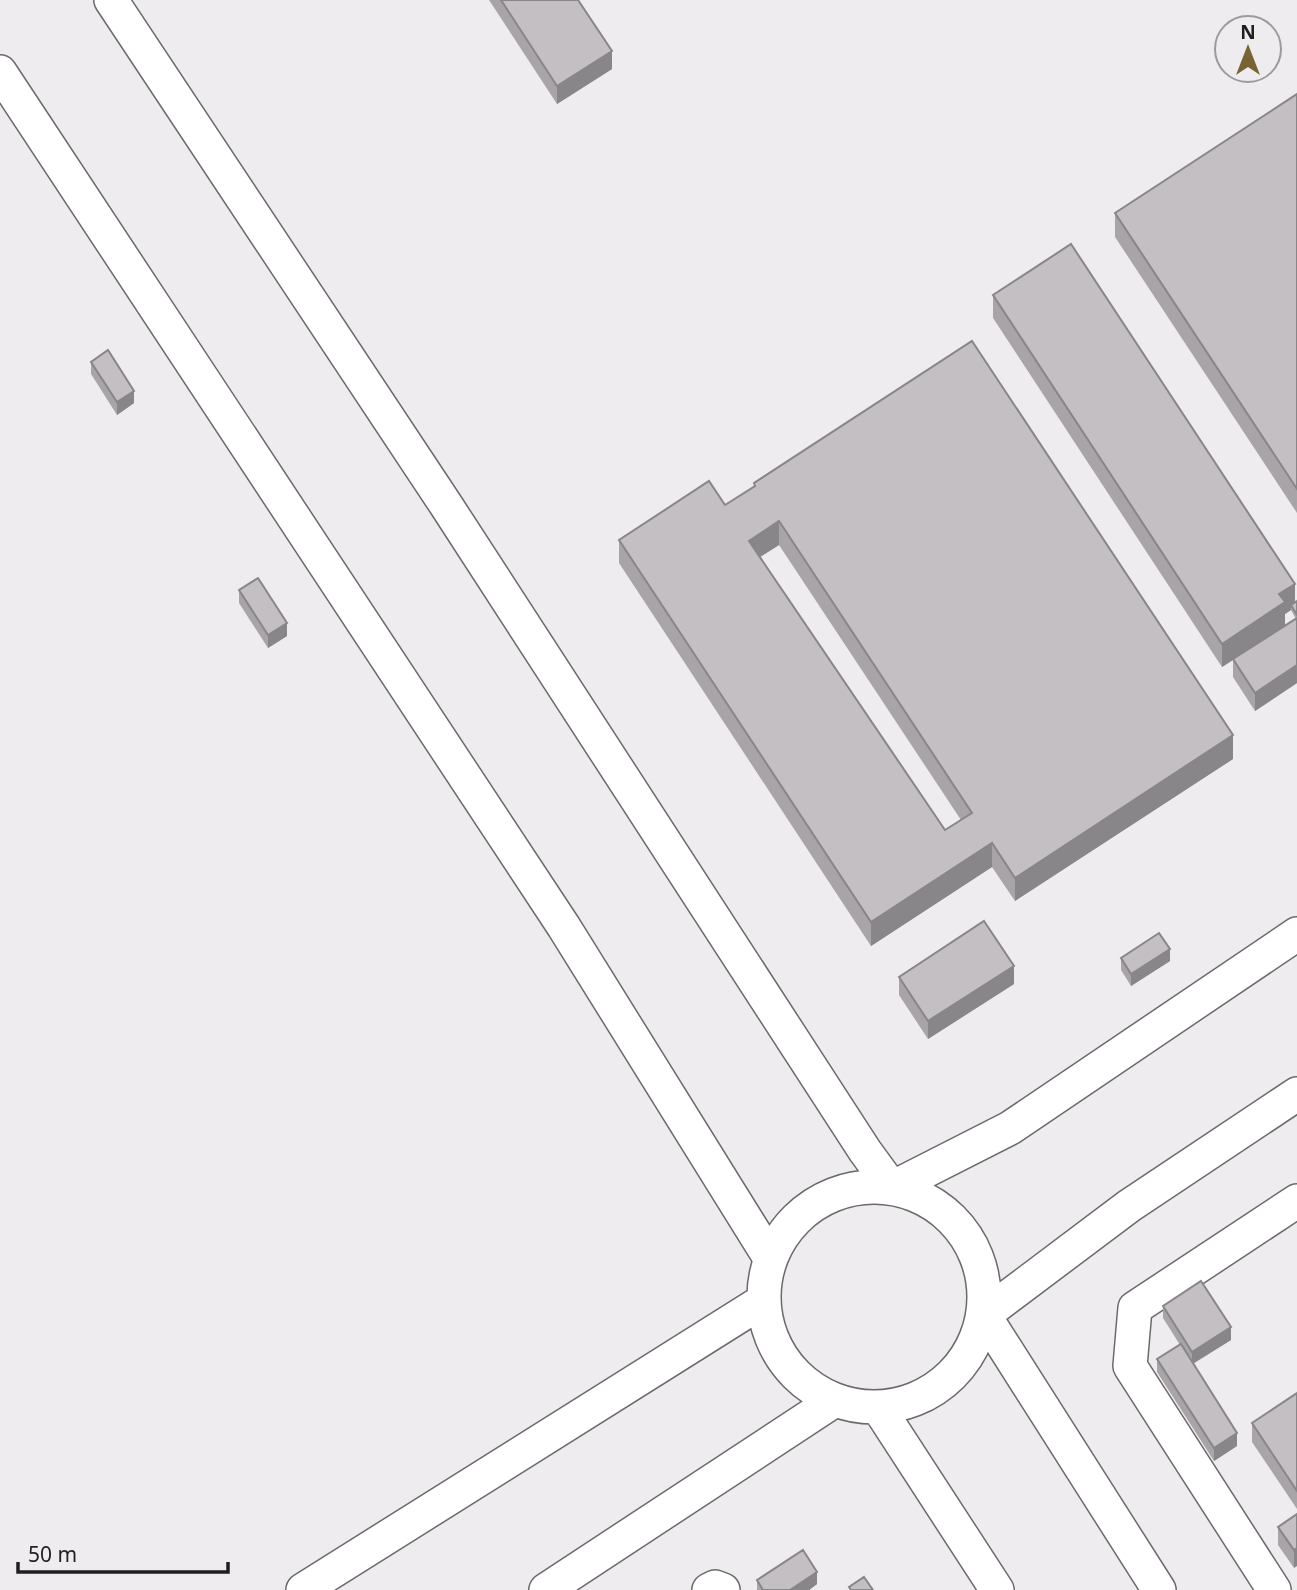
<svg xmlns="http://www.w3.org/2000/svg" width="1297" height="1590" viewBox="0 0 1297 1590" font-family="'Noto Sans',sans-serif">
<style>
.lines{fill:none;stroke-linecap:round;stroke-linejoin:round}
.minor-casing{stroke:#6b696c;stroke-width:36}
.minor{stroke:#fff;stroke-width:33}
.wall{fill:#a8a4a7;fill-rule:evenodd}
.shaded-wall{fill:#888688}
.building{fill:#c3bfc2;stroke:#888688;stroke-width:2;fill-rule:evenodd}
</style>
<rect width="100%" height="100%" fill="#efecf0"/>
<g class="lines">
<!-- minor casing -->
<g class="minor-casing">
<path id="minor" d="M111 0 446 505 865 1151 892 1188 1010 1128 1297 934
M0 72 564 927 770 1258
M764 1297a110 110 0 1 1 220 0a110 110 0 1 1-220 0Z
M878 1407 997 1590
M303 1590 763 1301
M546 1590 835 1400
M709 1590 715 1587 723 1590
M1159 1590 984 1315 1129 1206 1297 1094
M1274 1590 1130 1366 1135 1308 1297 1201"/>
</g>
<!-- minor -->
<use href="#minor" class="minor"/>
</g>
<!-- wall -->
<path class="wall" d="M489 0H578L612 69 557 104Z
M1297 94V513L1115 237V213Z
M993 295 1295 603 1297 601V683L1255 711 1233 677V660L1222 667 993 318ZM1291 610 1296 619 1285 625V614Z
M91 362 134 403 117 415 91 374Z
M754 483 1233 759 1015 901 992 867 871 946 619 563V540L725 505 754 486ZM779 545 961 820 945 830 760 557Z
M239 590 287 636 268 648 239 603Z
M1121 958 1170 961 1131 986 1121 970Z
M899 977 1014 984 928 1039 899 995Z
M1163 1306 1231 1340 1193 1364 1237 1446 1214 1461 1157 1372V1359L1180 1345 1163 1318Z
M1297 1393V1509L1252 1442V1423Z
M1297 1514 1294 1568 1278 1545V1527Z
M757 1580 817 1584 809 1590H757Z"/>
<!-- shaded-wall -->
<path class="shaded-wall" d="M612 51V69L557 104V86Z
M134 391V403L117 415V402Z
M779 521V545L749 564V541Z
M1295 584V607L1291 605V610L1285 614V626L1222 667V644L1279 594Z
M287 623V636L268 648V635Z
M1297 665V683L1255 711V693Z
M1233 735V759L1015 901V878Z
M992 843V867L871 946V922Z
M1170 949V961L1131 986V974Z
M1014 966V984L928 1039V1021Z
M1231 1327V1340L1192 1364V1352Z
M1237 1433V1446L1214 1461V1448Z
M1297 1548V1566L1294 1568V1550Z
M817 1572V1584L809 1590H790Z"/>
<!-- building -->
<path class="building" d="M501 0H578L612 51 557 86Z
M1297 94V489L1115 213Z
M1071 244 1295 584 1279 594 1285 602 1222 644 993 295Z
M972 341 1233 735 1015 878 992 843 871 922 619 540 709 481 725 505 755 486 754 483ZM779 521 972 813 945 830 749 541Z
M108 350 134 391 117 402 91 362Z
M258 578 287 623 268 635 239 590Z
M1297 601V615L1291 605Z
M1297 618V665L1255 693 1233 659Z
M984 921 1014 966 928 1021 899 977Z
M1159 933 1170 949 1131 974 1121 958Z
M1201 1281 1231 1327 1192 1352 1163 1306Z
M1181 1344 1237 1433 1214 1448 1157 1359Z
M1297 1393V1491L1252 1423Z
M1297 1514V1548L1294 1550 1278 1527Z
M803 1550 817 1572 790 1590H763L757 1580Z
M864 1577 873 1590H851L849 1587Z"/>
<!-- north arrow -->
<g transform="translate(1248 49)"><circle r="33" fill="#efecf0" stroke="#9c9a9d" stroke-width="2"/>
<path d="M0-5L12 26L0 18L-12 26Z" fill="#786332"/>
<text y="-10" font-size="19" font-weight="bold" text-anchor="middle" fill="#1f1e20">N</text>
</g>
<!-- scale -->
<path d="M18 1562v10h210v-10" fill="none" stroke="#1f1e20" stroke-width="3.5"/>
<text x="28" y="1562" font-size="21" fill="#1f1e20" stroke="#efecf0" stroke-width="5" paint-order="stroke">50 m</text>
</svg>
